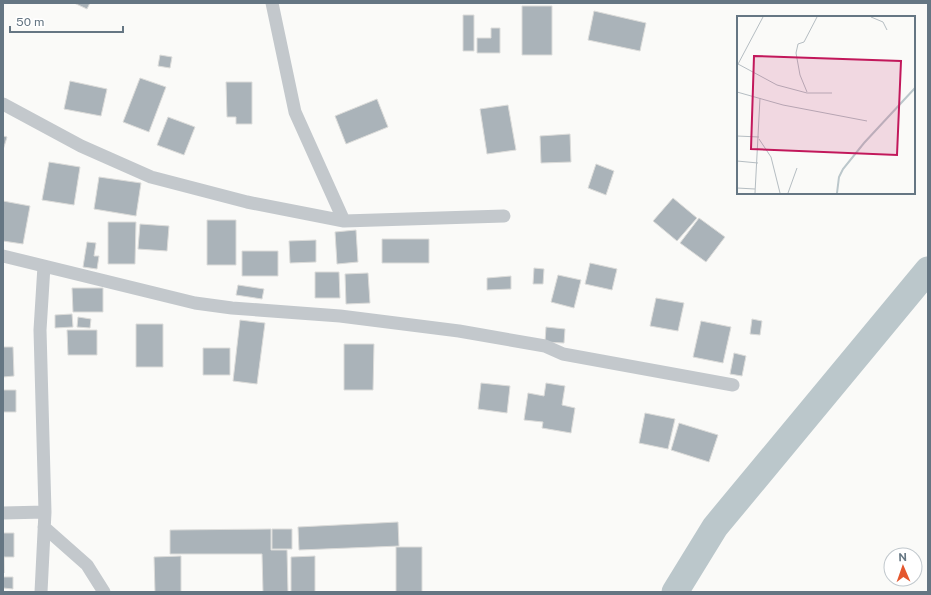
<svg xmlns="http://www.w3.org/2000/svg" width="931" height="595" viewBox="0 0 931 595" font-family="'Public Sans',sans-serif">
<style>
.lines{fill:none;stroke-linecap:round;stroke-linejoin:round}
.river{stroke:#bbc7cb;stroke-width:27}
.building{fill:#aab3b9;stroke:#dcdcda}
.street{stroke:#c3c8cc;stroke-width:13}
.inset-river{fill:none;stroke:#bbc7cb;stroke-width:2}
.inset-road{fill:none;stroke:#b5bdc2;stroke-width:1}
.view{fill:#c2185b;fill-opacity:0.15;stroke:#c2185b;stroke-width:2}
.inset-edge{fill:none;stroke:#657683;stroke-width:2}
</style>
<rect width="100%" height="100%" fill="#fafaf8"/>
<g class="lines">
<!-- river -->
<path class="river" d="M675 592 715 527 928 270"/>
</g>
<!-- building -->
<path class="building" d="M74 3H90L87 9Z
M522 6H552V55H522Z
M594 11 646 23 640 51 588 40Z
M463 15H474V51H463Z
M491 28H500V53H477V38H491Z
M160 55 172 57 170 68 158 66Z
M140 78 166 87 149 132 123 122Z
M70 81 107 89 101 116 64 109Z
M226 82H252V124H236V117H227Z
M377 99 388 127 346 144 335 116Z
M508 105 516 150 487 154 480 109Z
M168 117 195 127 184 155 157 145Z
M570 134 571 162 541 163 540 136Z
M3 136 7 137 3 150Z
M49 162 80 167 74 205 42 200Z
M596 164 614 171 606 195 588 188Z
M99 177 141 183 136 216 94 209Z
M673 198 697 218 677 241 653 221Z
M3 201 30 206 23 244 3 241Z
M699 218 725 237 706 262 680 243Z
M207 220H236V265H207Z
M108 222H136L135 264H108Z
M140 224 169 226 167 251 138 249Z
M356 230 358 262 337 264 335 232Z
M382 239H429V263H382Z
M316 240V262L290 263 289 241Z
M87 242 96 243 94 256H99L97 269 83 267Z
M242 251H278V276H242Z
M590 263 617 269 612 290 585 284Z
M534 268 544 269 543 284H533Z
M315 272H339L340 298H315Z
M368 273 370 303 346 304 345 274Z
M558 275 581 280 574 308 551 302Z
M511 276V289L487 290V278Z
M238 285 264 289 262 299 236 295Z
M72 288H103V312H73Z
M656 298 684 303 678 331 650 326Z
M72 314 73 327 55 328V315Z
M78 317 91 319 90 328 77 327Z
M752 319 762 321 760 335 750 334Z
M240 320 265 323 257 384 233 381Z
M701 321 731 327 723 363 693 357Z
M136 324H163V367H136Z
M546 327 565 329 564 343 545 342Z
M67 330H97V355H68Z
M344 344H374L373 390H344Z
M3 347H13L14 376 3 377Z
M203 348H230V375H203Z
M734 353 746 356 742 376 730 374Z
M481 383 510 386 507 413 478 409Z
M546 383 565 386 562 405 575 408 571 433 542 428 543 422 524 420 528 393 544 396Z
M3 390H16V412H3Z
M645 413 675 419 668 449 639 443Z
M679 423 718 435 709 462 671 450Z
M398 522 399 546 299 550 298 527Z
M271 529V550H287L288 592H263L262 554H170V530Z
M272 529H292V549H272Z
M3 533H14V557H4V573Z
M396 547H422V592H396Z
M181 556V592H155L154 557Z
M315 556V592H291V557Z
M3 577H13V589L3 588Z"/>
<g class="lines">
<!-- street -->
<path class="street" d="M272 3 295 112 344 221
M3 104 81 146 151 177 247 202 344 221 504 216
M3 256 195 303 232 308 340 316 459 331 545 346 563 354 733 385
M3 513 45 512
M44 527 87 565 104 592
M41 592 45 512 40 330 44 266"/>
</g>
<!-- overview -->
<g transform="translate(737 16)">
<rect width="178" height="178" fill="#fafaf8"/>
<path class="inset-river" d="M100 177 102 161 106 153 127 127 178 72"/>
<path class="inset-road" d="M134 1 146 6 150 14M1 48 40 69 70 77H95M0 50 26 1M0 76 46 89 130 105M70 76 63 59 59 37 61 28 67 26 80 1M0 120 22 121M22 123 34 141 43 177M0 145 21 147M0 172 18 173M18 177 23 82M51 177 60 152"/>
<path class="view" d="M17 40 164 45 160 139 14 133Z"/>
<rect width="178" height="178" class="inset-edge"/>
</g>
<!-- border -->
<rect width="931" height="595" fill="none" stroke="#657683" stroke-width="8"/>
<!-- north arrow -->
<g transform="translate(903 567) rotate(358)"><circle r="19" fill="#ffffff" stroke="#c1c8cd"/>
<path d="M0-3L7 15L0 10L-7 15Z" fill="#e4572e"/>
<text y="-6" font-size="11" font-weight="bold" text-anchor="middle" fill="#657683">N</text>
</g>
<!-- scale -->
<path d="M10 26v6h113v-6" fill="none" stroke="#657683" stroke-width="2"/>
<text x="16" y="26" font-size="12" fill="#657683" stroke="#ffffff" stroke-width="3" paint-order="stroke">50 m</text>
</svg>
